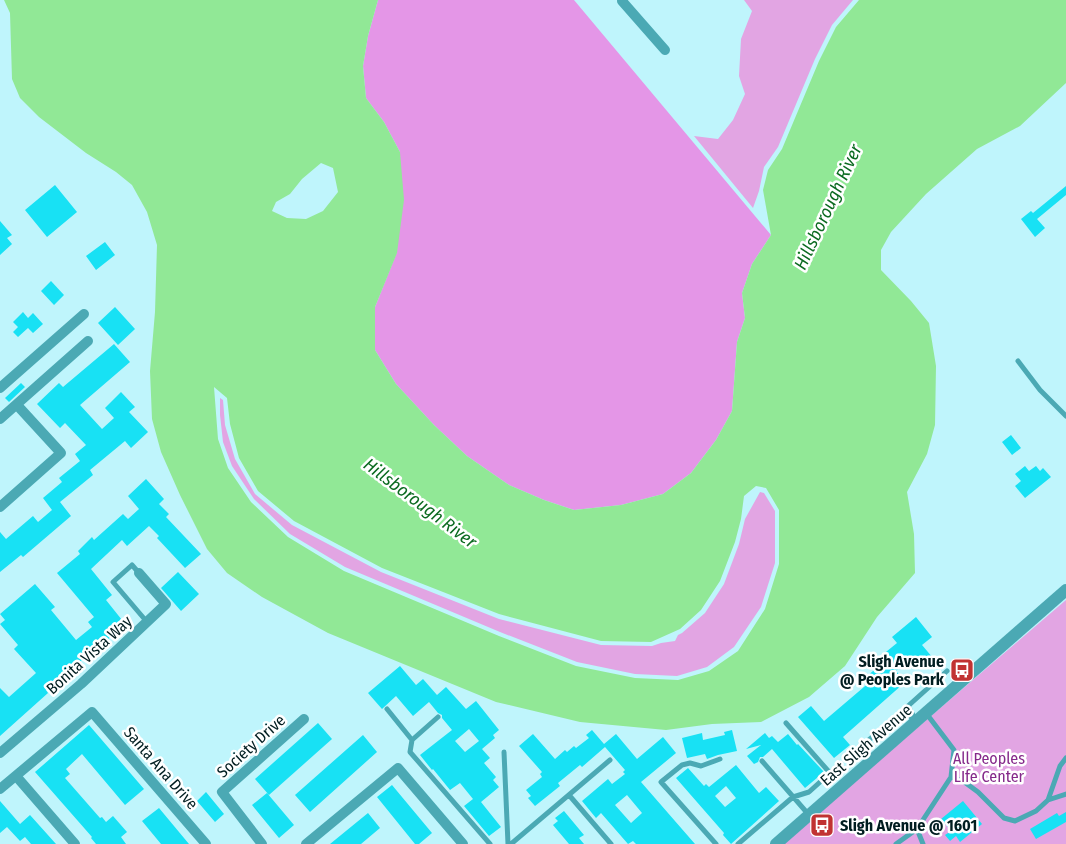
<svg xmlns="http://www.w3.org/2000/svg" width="1066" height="844" viewBox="0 0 1066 844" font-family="'Fira Sans Condensed',sans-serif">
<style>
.green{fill:#e2a5e3}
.forest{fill:#e496e7}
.water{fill:#91e896;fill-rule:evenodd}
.building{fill:#18e1f4;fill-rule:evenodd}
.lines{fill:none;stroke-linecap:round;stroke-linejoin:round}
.service{stroke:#4ba9b4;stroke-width:5}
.minor{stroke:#4ba9b4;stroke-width:10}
.tertiary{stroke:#4ba9b4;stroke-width:12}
.labels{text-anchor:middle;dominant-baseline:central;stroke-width:5;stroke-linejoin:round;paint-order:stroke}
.street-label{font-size:16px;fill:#001d20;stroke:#fff}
.poi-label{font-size:16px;font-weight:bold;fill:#001d20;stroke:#fff;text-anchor:end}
.park-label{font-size:16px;fill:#85298a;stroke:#fff}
.water-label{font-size:18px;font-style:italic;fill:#0c6b21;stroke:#fff}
</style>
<rect width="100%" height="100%" fill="#bff5fc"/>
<!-- green -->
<path class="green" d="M744 0H853L832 25 815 59 778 147 764 167 759 191 753 208 694 136 718 139 733 120 745 94 739 76 741 39 752 11Z
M220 398 223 400 225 425 235 459 255 494 292 525 381 572 499 619 601 645 652 646 661 643 675 641 678 635 682 633 705 613 724 584 739 544 745 519 760 492 764 493 775 511V563L761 607 734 647 707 667 677 676 635 674 577 662 500 632 345 567 290 534 254 499 232 466 223 442 220 415Z
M1066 600V844H782Z"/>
<!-- forest -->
<path class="forest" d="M378 0H574L771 235 752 264 742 293 745 318 737 342 732 411 716 440 691 473 663 494 621 505 574 510 544 500 509 485 467 456 434 425 396 384 375 350V307L397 252 400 152 384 122 366 98 363 66 368 36Z"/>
<!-- water -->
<path class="water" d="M4 0H378L368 36 363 66 366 98 384 122 400 152 404 200 397 253 375 307V350L396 384 434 425 467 456 509 485 544 500 574 510 621 505 663 494 691 473 716 440 732 411 737 342 745 318 742 293 752 264 771 235 763 190 768 170 782 149 819 61 836 27 859 0H1066V83L1020 126 977 149 926 194 891 232 881 250V270L911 301 929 323 936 366 935 425 927 454 907 492 914 534 915 573 877 617 845 666 809 697 761 722 712 724 666 730 580 722 496 702 328 633 262 597 227 573 207 549 180 495 161 452 152 419 150 371 155 312 157 245 147 212 132 185 116 172 86 153 39 117 20 98 12 79 10 13ZM321 163 333 168 338 192 323 211 306 219 287 218 272 211 276 202 290 194 302 179ZM214 387 227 398 230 424 239 458 258 491 294 521 382 568 499 614 601 641 651 642 680 629 701 610 720 581 735 542 741 519 744 496 756 486 766 488 779 510V564L765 609 738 651 709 671 678 680 635 678 576 666 499 636 344 571 288 537 251 502 228 468 218 439Z"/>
<!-- building -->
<path class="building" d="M55 185 77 212 47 237 25 210Z
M1066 186V195L1037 219 1045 228 1035 237 1021 219 1031 211 1033 213Z
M0 221 12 235 7 238 12 244 0 255Z
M105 242 115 255 96 270 86 256Z
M51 281 64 295 54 305 41 291Z
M115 307 135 329 118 345 98 323Z
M23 312 28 318 33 313 43 324 33 333 28 328 18 337 13 332 18 327 13 322Z
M114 344 130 362 80 405 102 429 114 418 105 408 121 392 135 407 129 412 148 432 131 448 125 441 90 470 93 475 60 502 71 516 23 557 21 555 0 572V532L6 539 33 516 38 522 52 510 43 498 62 482 59 478 80 461 75 454 86 445 65 423 60 428 37 404 59 383 63 387Z
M21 383 25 387 9 402 5 398Z
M1011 435 1021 448 1012 455 1002 442Z
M1025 466 1029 471 1036 466 1040 471 1043 468 1051 477 1025 498 1015 486 1021 481 1015 474Z
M146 479 164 499 159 504 169 514 166 517 201 554 185 568 157 538 159 536 149 526 127 546 122 540 91 569 112 595 106 600 126 625 68 671 46 690 48 693 0 736V688L9 697 36 673 14 649 18 645 0 624 5 620 0 614 35 584 55 607 51 610 76 640 92 627 88 622 94 617 57 573 80 554 78 551 92 537 94 540 123 514 128 519 139 509 128 496Z
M178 572 199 594 181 611 161 588Z
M916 617 932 637 922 645 933 658 922 667 913 657 896 671 902 678 900 680 903 684 843 737 850 745 834 758 798 717 811 706 824 721 871 681 867 676 885 661 881 656 897 643 892 637Z
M400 666 416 685 423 679 437 695 446 687 466 709 476 701 499 730 493 735 495 738 482 749 490 758 484 763 496 777 493 780 499 787 481 802 501 827 489 836 464 806 473 799 460 783 450 790 433 769 432 770 420 755 452 730 442 718V715L438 713 429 702 413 716 396 696 382 709 368 693ZM469 729 479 741 465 752 455 741Z
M318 723 332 739 269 795 255 779Z
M89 725 144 789 125 805 82 754 66 769 70 774 65 778 100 818 102 817 106 822 113 816 127 832 121 837 126 844H96L91 838 92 837 35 772Z
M592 730 604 744 616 734 637 759 663 737 676 753 641 782 695 844H636L633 841 628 844 601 813 596 818 582 801 608 779 612 784 625 774 623 772 625 770 605 747 582 767 580 765 558 783 560 786 535 806 528 798 531 796 526 790 542 777 540 774 542 772 519 746 533 734 555 759 565 750 567 752 574 746 576 748 589 738 586 735ZM627 795 642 813 631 823 615 805Z
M732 730 737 751 718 755 707 759 705 754 687 758 682 738 702 733 703 740 725 735 724 732Z
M765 733 769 738 772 736 778 742 788 734 797 745 798 744 824 772 805 788 772 749 763 757H760L758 762 754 764 747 756 761 745 746 749Z
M363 735 377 752 310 812 295 795Z
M736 765 759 793 766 787 779 801 731 844 723 835 724 833 676 778 688 768 704 786 706 784 709 787ZM726 786 736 798 725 807 715 796Z
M392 785 432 833 419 844H415L377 797Z
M206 792 224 814 215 822 197 801Z
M267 793 294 825 279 838 252 805Z
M0 801 20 824 30 815 56 844H31L25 837 20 841 7 827 0 833Z
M963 801 982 824 960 842 956 836 950 841 945 835 951 831 941 819Z
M159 808 189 844H161L142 821Z
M564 811 584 835 579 838 584 844H569L553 825 558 821 555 818Z
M1066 812V822L1036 839 1030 829 1057 813 1059 816Z
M368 813 380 828 361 844H330Z"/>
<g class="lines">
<!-- service -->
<path class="service" d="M1018 361 1040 390 1066 416
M139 573 132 565 113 582 147 622
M387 709 412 740 410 752 490 844
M914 717 908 706 947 671
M412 740 438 717
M863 745 904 710 915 721
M504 752 508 844
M762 761 809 815
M951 777 963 781 978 792 1004 818 1015 821 1036 811 1048 800 1066 794
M569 795 611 844
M1048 800 1060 766 1066 758
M917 829 923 844
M511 844 610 760
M716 844 661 782 682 765 690 763 701 766 720 759
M738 844 793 797 809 792 830 773 786 723
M896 844 917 829 951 777 954 750 926 713"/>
<!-- minor -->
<path class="minor" d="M623 0 622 1 665 50
M0 388 84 314
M0 419 88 341
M0 507 61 453 17 405
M0 753 81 684 166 604 139 573
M16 776 75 844
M0 789 92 712 206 844
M262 844 222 792 304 719
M306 844 398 768 463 844"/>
<!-- tertiary -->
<path class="tertiary" d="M776 844 1066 590"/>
</g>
<!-- icons -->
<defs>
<g id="bus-square" transform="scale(1.25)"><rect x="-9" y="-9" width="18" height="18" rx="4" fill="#c13232" stroke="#fff"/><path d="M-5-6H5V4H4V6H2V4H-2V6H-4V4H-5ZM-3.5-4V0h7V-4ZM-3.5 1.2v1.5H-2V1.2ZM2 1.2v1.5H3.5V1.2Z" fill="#fff"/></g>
</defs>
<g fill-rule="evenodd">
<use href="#bus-square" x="962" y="670"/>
<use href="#bus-square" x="822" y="825"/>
</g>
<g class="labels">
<!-- street labels -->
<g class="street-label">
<text transform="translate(89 655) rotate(-42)">Bonita Vista Way</text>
<text transform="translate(866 745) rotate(-41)">East Sligh Avenue</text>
<text transform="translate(251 746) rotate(-42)">Society Drive</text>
<text transform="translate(161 768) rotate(49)">Santa Ana Drive</text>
</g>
<!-- poi labels -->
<g class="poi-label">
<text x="944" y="661">Sligh Avenue<tspan x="944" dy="18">@ Peoples Park</tspan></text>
<text x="840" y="825" text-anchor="start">Sligh Avenue @ 1601</text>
</g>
<!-- park labels -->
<g class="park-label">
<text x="989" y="758">All Peoples<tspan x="989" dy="18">LIfe Center</tspan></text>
</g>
<!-- water labels -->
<g class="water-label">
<text transform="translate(828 207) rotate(-65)">Hillsborough River</text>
<text transform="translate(420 503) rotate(37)">Hillsborough River</text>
</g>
</g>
</svg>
